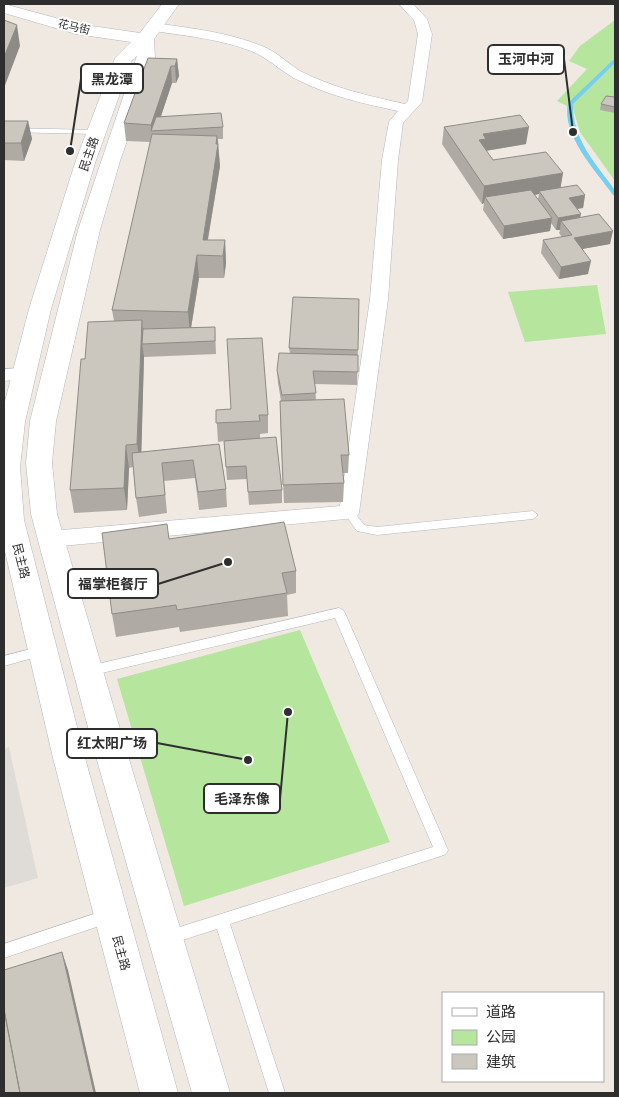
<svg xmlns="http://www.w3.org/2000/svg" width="619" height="1097" viewBox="0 0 619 1097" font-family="'Varela Round','Noto Sans SC',sans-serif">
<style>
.green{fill:#b6e59e}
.plaza{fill:#dfdcd8}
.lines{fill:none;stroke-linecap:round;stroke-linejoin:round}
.stream{fill:#75cff0;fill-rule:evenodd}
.lane-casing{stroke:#b4b7c1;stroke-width:1}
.street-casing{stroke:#b4b7c1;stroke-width:1}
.secondary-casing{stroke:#b4b7c1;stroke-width:1}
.lane{fill:#fff;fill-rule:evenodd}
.street{fill:#fff;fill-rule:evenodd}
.secondary{fill:#fff;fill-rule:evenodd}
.wall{fill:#afaba4;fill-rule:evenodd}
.shaded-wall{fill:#8e8b86}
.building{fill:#cbc7bf;stroke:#8e8b86}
.labels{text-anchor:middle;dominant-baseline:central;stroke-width:4;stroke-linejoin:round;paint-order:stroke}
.far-street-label{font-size:11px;fill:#2e2e2e;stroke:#fff}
.street-label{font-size:12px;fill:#2e2e2e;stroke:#fff}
.leader{fill:none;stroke:#2e2e2e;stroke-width:2}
.callout-dot{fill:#2e2e2e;stroke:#fff;stroke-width:2}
.callout{fill:#fff;stroke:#2e2e2e;stroke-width:2}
.callout-label{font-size:14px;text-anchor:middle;font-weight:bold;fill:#2e2e2e}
</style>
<rect width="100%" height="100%" fill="#efe9e1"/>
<!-- green -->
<path class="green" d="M615 20V181L580 132 573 109 557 101 587 69 569 61 580 46Z
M597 285 606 334 525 342 508 292Z
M300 630 390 842 184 906 117 679Z"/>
<!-- plaza -->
<path class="plaza" d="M9 747 38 878 4 888V749Z"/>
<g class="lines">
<!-- stream -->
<path class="stream" d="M613 60H615V63L573 104C572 139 596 164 615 190V196L613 195C596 171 561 135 568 103Z"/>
<!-- lane casing -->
<g class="lane-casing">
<path id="lane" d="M4 128 96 130 100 132 96 134 4 132Z
M349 509 353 510 364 525 377 527 533 511 538 515 533 519 377 535 357 531 344 513Z
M339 608 343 610 345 613 448 850 446 854 441 856 230 924 285 1093H269L217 929 167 945 162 943 160 938 162 933 167 931 433 847 335 618 89 676 85 674 83 671 85 668 89 666Z
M43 646 47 648 49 651 47 654 4 666V656Z
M109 909 114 911 116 916 114 921 4 958V944Z"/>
</g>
<!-- street casing -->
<g class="street-casing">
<path id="street" d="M399 4H413L427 19 432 34 422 102 403 123 398 160 388 299 359 513 356 518 51 547 44 545 40 539 44 533 51 531 340 506 370 299 382 160 389 122 398 111C365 104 330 96 300 81 282 73 269 58 251 51 220 39 187 36 154 31L147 27 154 23C190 28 227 32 262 46 276 51 287 63 300 71 333 88 369 96 405 104L408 101 418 34 414 20Z
M24 368 31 370 33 374 31 378 4 381V369Z"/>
</g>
<!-- secondary casing -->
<g class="secondary-casing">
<path id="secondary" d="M4 4 78 24 140 33 162 4H179L154 39 155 59 120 161 100 230 56 421 52 463 57 514 125 746 230 1093H192L93 746 31 514 26 463 30 421 78 230 137 56 132 60 96 160 51 309 25 422 20 467 24 520 85 758 178 1093H140L53 758 4 547V405L29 309 76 160 115 58 131 42 76 34 4 13Z"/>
</g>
<!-- lane -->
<use href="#lane" class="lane"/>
<!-- street -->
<use href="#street" class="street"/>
<!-- secondary -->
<use href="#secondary" class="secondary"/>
</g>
<!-- wall -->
<path class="wall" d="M148 58 177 59 179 76 176 83H172L161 116 223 127V139H218L220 166 208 240H225L226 263 224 278H199L191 328 215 327 216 354 144 357V356L141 452 219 444 226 489 227 507 199 510 195 478 164 481 167 513 139 517 136 498 133 467 129 468 127 510 74 513 70 490 85 359 114 321 112 310 151 142 126 141 124 123Z
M615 97V113L600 110 601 104Z
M4 121H28L32 139 24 161 4 160Z
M444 127 526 144 486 151 493 160 563 173 560 188 585 195 583 208 577 209 580 218 610 244 582 249 588 274 559 279 541 253 543 240 562 237 559 233 560 230H556L551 223 550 231 503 239 483 210 484 203 482 204 442 144ZM539 194 538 199 535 195Z
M359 299 357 385 315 384 316 400 349 455 348 473H343L344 483 343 502 284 503 280 419 281 401 278 383 277 370 290 353 289 348Z
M216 410 268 415V433L260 434V438L282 490V503L249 505 247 479 227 480 224 441 218 442Z
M169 539 296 571V593L287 595 288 616 180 632 179 627 116 637 112 614Z"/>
<!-- shaded-wall -->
<path class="shaded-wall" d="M17 25 20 46 4 88V57Z
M177 59 179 76 176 83 175 66Z
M171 66 172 83 156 131H151V125Z
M28 121 32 139 24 161 21 143Z
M529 127 526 144 484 151 479 140 483 134Z
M217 136 220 166 205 255 203 240Z
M563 173 560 191H539V194L489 203 485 197 484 203 482 204 484 186Z
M585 195 583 208 567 210 569 198Z
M581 214 578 227 561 221 560 230H556L558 218Z
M552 218 550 231 503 239 504 226Z
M613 231 610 244 571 251 574 238Z
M225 240 226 263 224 278 223 256Z
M197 255 199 278 190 334 188 312Z
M591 261 588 274 559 279 561 267Z
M142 320 144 344H142L144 356 141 467 137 444Z
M126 445 129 468 127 510 124 488Z
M62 952 68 970 96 1093H94Z"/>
<!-- building -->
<path class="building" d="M4 20 17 25 4 57Z
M148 58 177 59 175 66H171L151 125 124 123Z
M606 96 615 97V107L601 104Z
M221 113 223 127 151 131 156 117Z
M520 115 529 127 483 134 486 139 479 140 493 160 546 152 563 173 484 186 444 127Z
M4 121H28L21 143H4Z
M152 134 217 136 216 144H218L203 240H225L223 256 197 255 188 312 112 310Z
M577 185 585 195 569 198 581 214 558 218 539 191Z
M531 190 552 218 504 226 485 197Z
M599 214 613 231 574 238 591 261 561 267 543 240 572 235 561 221Z
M293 297 359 299 358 350 289 348Z
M142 320 137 444 126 445 124 488 70 490 81 359H85L88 322Z
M215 327V341L142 344 143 329Z
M262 338 268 415H259L260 421 216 423V410L231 409 227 339Z
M279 353 358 355V372L313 371 316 393 282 395 277 370Z
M344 399 349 455H341L344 483 283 485 280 401Z
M276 437 282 490 248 492 246 466 226 467 224 441Z
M219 444 226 489 198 492 193 460 162 463 165 495 136 498 132 453Z
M284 522 296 571 282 573 287 593 177 610 176 605 112 614 102 533 167 524 169 539Z
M62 952 94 1093H20L4 1009V970Z
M4 1010 20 1093H4Z"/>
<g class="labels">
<!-- far-street labels -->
<g class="far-street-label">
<text transform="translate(74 27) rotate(13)">花马街</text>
</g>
<!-- street labels -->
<g class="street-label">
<text transform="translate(89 154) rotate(-71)">民主路</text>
<text transform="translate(21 561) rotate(76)">民主路</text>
<text transform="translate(121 953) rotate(75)">民主路</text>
</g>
</g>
<!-- callouts -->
<path class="leader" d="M573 132L564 59M70 151L81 79M228 562L158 584M248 760L157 743M288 712L280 799"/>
<g class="callout-dot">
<circle cx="573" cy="132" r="5"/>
<circle cx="70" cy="151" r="5"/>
<circle cx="228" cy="562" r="5"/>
<circle cx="248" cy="760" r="5"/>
<circle cx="288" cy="712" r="5"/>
</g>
<g class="callout">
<rect x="488" y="45" width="76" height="29" rx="5"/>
<rect x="81" y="64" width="62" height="29" rx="5"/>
<rect x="68" y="569" width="90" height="29" rx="5"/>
<rect x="67" y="729" width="90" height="29" rx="5"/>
<rect x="204" y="784" width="76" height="29" rx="5"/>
</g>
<g class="callout-label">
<text x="526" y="64">玉河中河</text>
<text x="112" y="84">黑龙潭</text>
<text x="113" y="589">福掌柜餐厅</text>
<text x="112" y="748">红太阳广场</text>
<text x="242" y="804">毛泽东像</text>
</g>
<!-- border -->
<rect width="619" height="1097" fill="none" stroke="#2e2e2e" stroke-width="10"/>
<!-- legend -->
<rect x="442" y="992" width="162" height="90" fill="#ffffff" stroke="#ababab"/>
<rect x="452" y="1008" width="25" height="8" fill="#ffffff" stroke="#ababab"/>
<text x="486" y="1017" font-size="15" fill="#2e2e2e">道路</text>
<rect x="452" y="1030" width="25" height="15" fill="#b6e59e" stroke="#ababab"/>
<text x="486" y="1042" font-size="15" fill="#2e2e2e">公园</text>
<rect x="452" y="1054" width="25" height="15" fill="#cbc7bf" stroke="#ababab"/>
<text x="486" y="1067" font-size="15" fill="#2e2e2e">建筑</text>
</svg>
